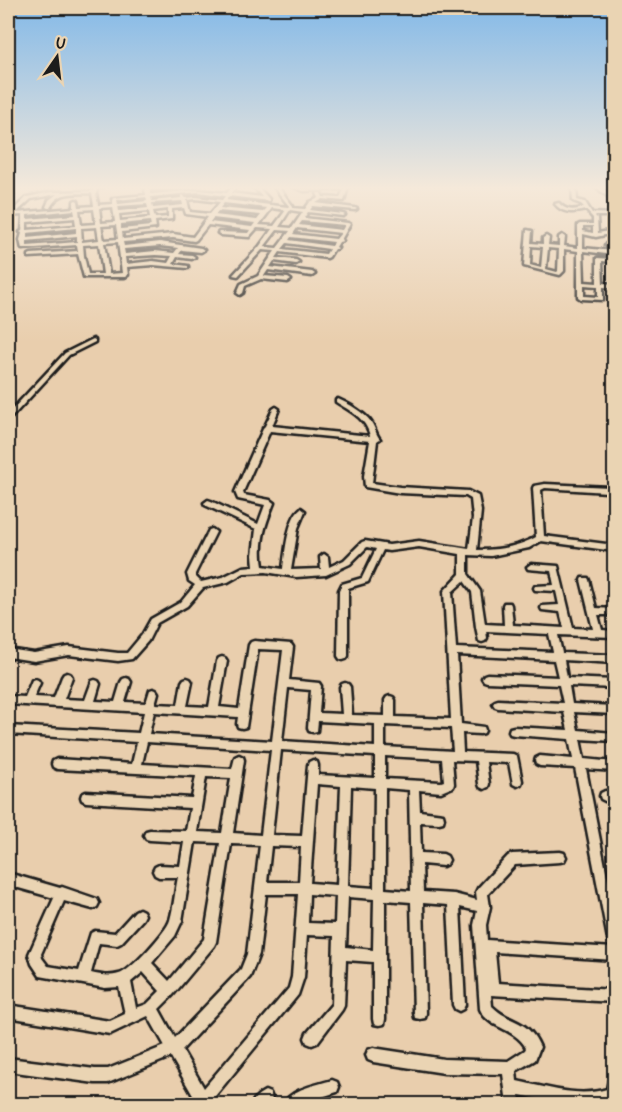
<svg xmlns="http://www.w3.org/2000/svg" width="622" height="1112" viewBox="0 0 622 1112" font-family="'Patrick Hand',sans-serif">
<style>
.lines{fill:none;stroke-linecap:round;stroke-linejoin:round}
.minor-casing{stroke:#1c1c1c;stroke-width:5}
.minor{fill:#ead4b3;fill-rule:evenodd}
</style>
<rect width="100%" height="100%" fill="#e9cead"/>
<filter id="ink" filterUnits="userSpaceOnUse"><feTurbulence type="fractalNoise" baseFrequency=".0167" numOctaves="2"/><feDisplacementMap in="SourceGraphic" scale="12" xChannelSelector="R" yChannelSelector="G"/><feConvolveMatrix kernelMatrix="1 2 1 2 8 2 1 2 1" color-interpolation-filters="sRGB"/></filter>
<g filter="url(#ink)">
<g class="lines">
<!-- minor casing -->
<g class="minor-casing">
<path id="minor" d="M11 187H15L12 190 14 195 8 196V194H9L8 190Z
M94 187H103L98 188 96 193 98 205 113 204V200L112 199 114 198 146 195 145 189 147 188 173 187 171 188 150 190V194L199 190 227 193 232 187H236L231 193 262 197 254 187H258L269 199V201L229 196 226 200 288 207 289 206 274 187H278L293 206 292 208 305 209 310 202 319 198 317 193H321L323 197 340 198 344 189 304 191 293 187 304 189 348 187 344 201 323 199 316 203 355 208 357 209 355 210 313 206 310 210 343 214 345 215 343 216 308 212 304 218 348 223 350 224 341 240 343 241 339 242 336 247 338 248 337 249H334L329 257 327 258 280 252 276 258 296 260 299 262 296 264 274 261 270 267 312 272 315 274 312 276 268 270 264 276 288 278 291 280 288 282 261 279 245 286 243 293 240 295 237 293 241 284 258 276 275 251 262 250 238 276 233 275 259 247 272 229 257 228 249 237 221 235 218 233 219 232 248 233 250 230 208 225 196 240 194 241 173 238 123 242 124 246 160 242 201 248 204 250 201 252 182 250 179 254 192 255 195 257 192 259 177 257 173 264 188 266V268L153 265 127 267 128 275 125 277H84L78 254 29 257V255L31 254 78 251 77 245 22 249 20 240 22 233 20 232 22 231 23 215 8 216V214L10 213 27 197 51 192 93 191ZM199 192 225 196 222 200 196 197 186 198 183 195 181 196V198L152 201 151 197ZM92 193 94 206 79 207 78 201 76 200 74 201V208L16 213 31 199 57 194 49 200 46 207 48 208H50C59 190 74 194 92 193ZM146 197 147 201 118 204 117 200ZM196 199 220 202 210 214 190 212 187 200ZM182 201 183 205 153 208 152 203ZM224 203 267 208 263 212 220 208ZM147 204 148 208 119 211 118 206ZM113 207 115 222 101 223 99 208ZM184 208 186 214 208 217 193 237 173 234 123 239 122 232 156 228 155 221 172 219V209ZM272 208 286 210 274 226 259 225ZM94 209 96 224 81 225 79 210ZM168 209V217L155 218 153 211ZM74 210 75 215 27 219V215ZM290 210 303 212 292 228 279 227ZM149 211 150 218 120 221 119 214ZM218 211 261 215 257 220 215 215ZM75 218 76 226 27 230V222ZM213 218 255 223 252 227 210 222ZM150 221 151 226 121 229V224ZM302 221 345 225 342 230 299 225ZM116 225 118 239 104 240 101 226ZM97 227 99 240 82 242 81 228ZM76 228V233L27 238V233ZM297 228 341 233 336 239 293 234ZM277 230 290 231 277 248 264 247ZM77 236V242L27 246V241ZM291 237 334 242 332 246 289 240ZM118 242 122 273 109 274 104 243ZM287 243 329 249 326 254 282 249ZM99 244 103 274H88L84 256 83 245ZM160 246 178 248 174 253 155 251 125 254 124 249ZM155 255 172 256 168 263 153 261 126 264 125 257Z
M572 187H576L577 200 585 202 592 213 614 214V216H595L597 218 598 233 614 230V233L596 237 583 234V248L613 251 611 247 605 245 608 243 614 245V255L583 251 584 282 597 283V258L614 259V262L602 261 603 283 614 284V288L603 287V300L581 299 578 297V251L564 249V271L560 275 524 266 527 230 532 231 531 243 543 244V238L546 236 549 238 548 245 559 246V237L562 235 565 237 564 246 578 248V225L580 224H593V218L586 210C574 213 563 214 555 204L559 203C566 211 574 211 584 207L581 204 573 201ZM583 226H593V233L583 231ZM531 246 543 247 541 268 530 265ZM548 248 559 249 558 271 557 272 546 269ZM584 285 598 286V297L584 296Z
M596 187H601L614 197V200H612Z
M93 339 95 340V342L69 355 10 419 8 420V414L65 353Z
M338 399C349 404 364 412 371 422 375 427 376 435 380 439L377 441 372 483 400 487 468 491 478 496 481 511 477 550C498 550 518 547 536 537L533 488 534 486 545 484 610 487 613 488 614 492V502L611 501 607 492 545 488 541 490 544 536 614 545V551L541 541 529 548 491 556 468 555V574L480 591 485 624 504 625 503 605 504 603H510L511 605 513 625 564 628 560 612 542 610 541 608 542 606 559 605 556 591 535 590 534 588 535 586 554 585 551 571 528 569 527 567 531 564 558 566 573 628 593 629 581 580 582 578H588L589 580 596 608 614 609V615H598L602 630 614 631V637L558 635 562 653 614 655V663L564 660 567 678 614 680V688L569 686 572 704 614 706V714L574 712 578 730 614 733V741L580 739 584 759 614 762V771L586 769 614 912V945L610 943 608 939 575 768 540 766 536 764 535 761 536 758 540 756 573 759 569 739 514 735 510 734 509 731 510 728 514 727 568 730 564 712 498 708 495 707 493 704 495 701 498 700 563 703 559 685 487 682 484 681 482 678 484 675 487 674 558 677 554 660 457 655 461 724 484 727 485 730 484 733 480 734 462 733 463 752 513 754 517 756 522 781 521 784 517 786 513 784 509 763 486 762 489 784 488 787 484 789 480 787 479 784 476 761 452 760 454 784 453 787 441 792 419 790 420 811 443 814 444 818 443 822 439 823 420 822 421 853 443 854 447 856 449 860 447 864 443 866 422 864 423 892 454 894 477 900 476 892 478 888 508 856 512 854 560 852 564 853 566 857 564 861 560 862 515 865 488 894 490 907 486 925 487 940 614 948V960L495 952 498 983 614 990V1002L491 995 492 1006C511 1025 527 1017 540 1047L535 1060 516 1071 517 1081C546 1087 578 1098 607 1089L609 1080 614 1078V1101C583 1110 550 1101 519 1095L521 1104H507L503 1074 444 1073 373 1062 368 1060 366 1055 368 1050 373 1048 444 1059 508 1061 525 1050 526 1048C515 1027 488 1029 480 1009L474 925 477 911 460 907 465 1005 463 1009 459 1011 455 1009 453 1005 448 905 423 903 426 1013 425 1018 420 1019 415 1018 414 1013 411 902 385 900V1019L384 1024 379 1025 374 1024 373 1019V962L346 960 344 1006 342 1010 317 1043 312 1045 307 1043 305 1038 307 1033 332 1004 334 936 307 935 304 977 298 995 211 1101 212 1104H192L195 1099 171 1057 108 1083H95L8 1071V1058L95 1069H108L165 1046 148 1016 110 1034 8 1017V1005L110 1021 125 1014 119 987 105 988 40 976 32 964 29 954 54 898 8 885V873L60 888 62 887 97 899 99 903 97 907 93 909 64 901 41 954 42 958 48 966 79 971 91 933 95 931 115 933 135 911 139 909 143 911 145 915 143 919 121 943 117 945 99 943 91 973C100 975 109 977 119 974 130 972 167 931 170 920 174 906 175 891 178 877H159L155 875 153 871 155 867 159 865 180 866 184 842 150 840 146 839 144 835 146 831 150 830 186 831 190 808 86 802 82 800 81 797 82 794 86 792 192 798 196 776 57 769 53 767 52 764 53 761 57 759 132 764 137 742 8 734V726L139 733 144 712 8 704V696L25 697 32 680 35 679 38 680 40 683 34 697 54 698 62 677 64 674 67 673 70 674 72 677 64 699 85 700 92 681 95 680 98 681 100 684 95 701 115 702 121 682 123 679 126 678 129 679 131 682 125 702 146 703 150 690 153 689 156 690 158 693 155 704 178 705 182 682 184 679 187 678 190 679 192 682 187 706 209 707 217 661 219 658 222 657 225 658 227 661 219 707 239 709 249 645 251 642 254 641 291 644 293 647 289 680 319 683 321 686 319 713 342 714 340 687 342 684 345 683 348 684 350 687 352 715 385 716V700L387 697 390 696 393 697 395 700V717L451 719 444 591 460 574V554L419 547 389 551 383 550 368 582 348 588V656L346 659 343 660 340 659 338 656 339 590 342 584 362 578 376 549 367 547 350 564 326 575 296 577 266 572 244 573 228 582 203 588 187 606 157 623 148 641 132 659 118 661 69 655 34 661 8 657V649L34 653 69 647 118 653H127L142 635 151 619 181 602 195 585 189 581 187 574 209 530 212 529 216 532 195 574 196 577 201 582 223 577 243 567 254 566 253 555 256 529 205 505 204 503 208 500 211 501 258 524 265 505 238 499 235 492 263 429V428L265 426 273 409 276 407 279 409 272 426 370 436C366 418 350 411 336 402V400ZM270 431 370 441 364 476 365 487 400 493 466 496 471 499 473 518 469 549 419 541 389 545 365 541 362 542 344 560 329 567 328 557 324 554 320 557 321 569 291 570 298 528 305 511 301 508C288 517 285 553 283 569L263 566C259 542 265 525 274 503L270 500 244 495 243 492ZM464 581 472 592 476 627 479 641 482 642 485 641 487 638 486 631 549 634 553 652 456 648 452 592ZM258 649 283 650 272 741 149 734 154 712 238 717 237 724 238 727 242 728 246 727ZM288 688 311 690 308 728 309 731 313 732 317 731 318 721 375 724V747L282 741ZM385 725 451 728 453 751 385 747ZM147 742 271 750 261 835 233 833 244 760 243 757 239 755 235 757 232 769 142 764ZM281 750 375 756V778L318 775V765L317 762 313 760 309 762 308 765 302 836 272 835ZM385 756 442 759 444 781 441 782 385 779ZM206 777 231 778 222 833 197 832ZM317 784 341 786 337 885 310 883ZM351 786 375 788 374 888 348 886ZM385 788 409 790 411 891 385 889ZM195 842 220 843 204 939 169 981 152 963 175 936 182 921ZM231 844 260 845 247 954 241 969 175 1038 159 1009 173 995 214 946 216 942ZM271 846 301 847 299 882H267ZM266 894H298L292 977 289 988 204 1088 182 1050 250 977 259 954ZM309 894 336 896 335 924 308 923ZM348 897 374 899 373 950 346 947ZM143 972 160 991 147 1004 136 1008 131 982Z
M605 791H614V801H605L601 799 600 796 601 793Z
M332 1080 337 1082 339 1087 337 1092 300 1104H284C290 1089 317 1085 332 1080Z
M265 1091 270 1093 272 1098 268 1104H252C254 1098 259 1094 265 1091Z"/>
</g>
<!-- minor -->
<use href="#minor" class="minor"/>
</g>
</g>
<!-- sky -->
<linearGradient id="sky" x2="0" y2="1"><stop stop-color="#83b9e8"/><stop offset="0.55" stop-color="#f5e9da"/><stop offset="1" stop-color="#f5e9da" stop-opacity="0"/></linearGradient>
<rect width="622" height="342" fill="url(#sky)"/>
<!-- margin -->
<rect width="622" height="1112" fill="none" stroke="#ead4b3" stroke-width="30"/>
<rect x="15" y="15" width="592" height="1082" fill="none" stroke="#1c1c1c" stroke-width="2" filter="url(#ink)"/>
<!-- north arrow -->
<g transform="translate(57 57) rotate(14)" stroke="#ead4b3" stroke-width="4.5" paint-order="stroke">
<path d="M0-4.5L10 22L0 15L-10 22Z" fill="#1c1c1c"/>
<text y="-9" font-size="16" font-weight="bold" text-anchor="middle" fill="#1c1c1c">U</text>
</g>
</svg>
